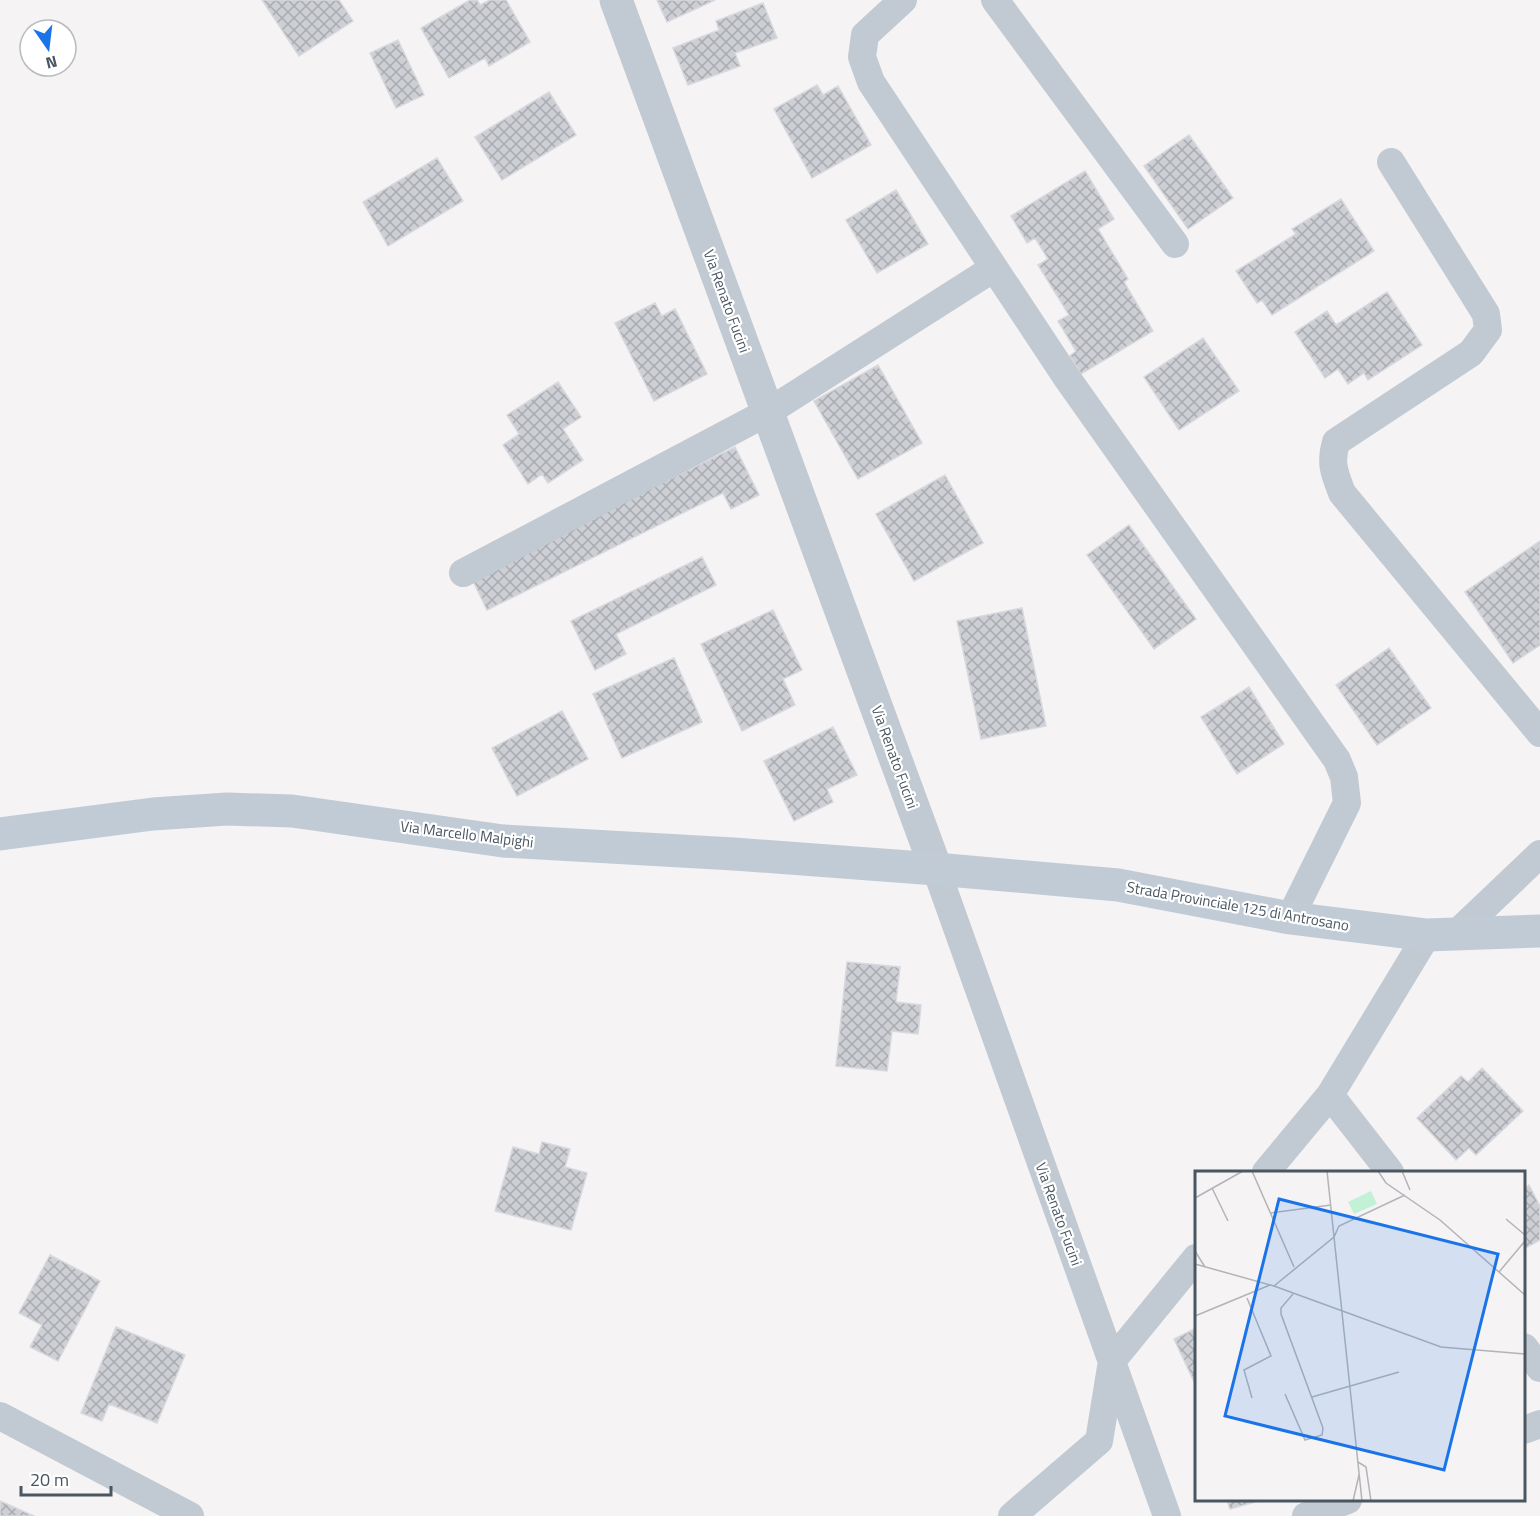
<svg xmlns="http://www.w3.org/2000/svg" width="1540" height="1516" viewBox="0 0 1540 1516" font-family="'Titillium Web',sans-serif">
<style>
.building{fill:url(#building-cross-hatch);stroke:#d7d9de;stroke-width:1.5}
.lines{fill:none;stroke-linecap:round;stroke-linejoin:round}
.minor{stroke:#c1cad2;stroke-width:28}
.tertiary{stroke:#c1cad2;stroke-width:33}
.secondary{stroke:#c1cbd6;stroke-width:33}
.labels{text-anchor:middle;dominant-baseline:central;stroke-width:4.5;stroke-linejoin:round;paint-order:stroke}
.street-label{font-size:15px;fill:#4a5661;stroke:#fff}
.inset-road{fill:none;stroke:#b1b4b9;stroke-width:1.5}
.view{fill:#1a73e8;fill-opacity:0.15;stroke:#1a73e8;stroke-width:3}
.inset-edge{fill:none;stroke:#4a5661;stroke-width:3}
</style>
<defs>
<pattern id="building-cross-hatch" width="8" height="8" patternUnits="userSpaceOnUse" patternTransform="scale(1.5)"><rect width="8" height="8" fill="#cdcfd5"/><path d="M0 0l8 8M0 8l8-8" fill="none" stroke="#a8abb0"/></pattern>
</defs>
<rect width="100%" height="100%" fill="#f5f3f3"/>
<!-- building -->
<path class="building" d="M262 0H339L353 21 299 56Z
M470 0H477L480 5 490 0H506L530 42 489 66 485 58 449 78 421 28Z
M657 0H715L667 22Z
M763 3 777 38 735 53 740 66 688 85 673 48 719 30 716 21Z
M398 40 424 95 396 108 370 53Z
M817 85 823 95 838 86 871 145 812 178 774 109Z
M549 92 576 135 502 180 475 137Z
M1189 135 1233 198 1188 229 1144 166Z
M437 158 463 201 388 246 363 202Z
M1085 171 1114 219 1098 229 1128 279 1124 282 1153 331 1081 374 1070 356 1076 351 1058 321 1069 315 1038 265 1048 259 1035 238 1027 243 1011 216Z
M896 190 928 244 877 273 846 220Z
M1341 199 1374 251 1272 315 1262 300 1257 303 1236 271 1296 234 1292 229Z
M1387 292 1422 345 1368 380 1364 373 1348 384 1338 369 1325 378 1295 332 1327 311 1336 325Z
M655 303 662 316 675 309 707 374 654 401 615 323Z
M1203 338 1239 391 1179 430 1144 377Z
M878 365 922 443 858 479 814 401Z
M558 382 581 417 563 429 583 460 548 483 542 474 528 484 503 445 519 434 507 415Z
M735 447 759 495 731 509 723 493 487 610 471 577Z
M945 475 983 543 914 581 876 514Z
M1129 525 1196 619 1154 649 1087 555Z
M1540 541V645L1513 663 1465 592Z
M702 557 716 585 616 634 626 654 595 670 571 621Z
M1022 608 1046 726 981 739 957 621Z
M773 610 802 670 783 679 795 705 742 731 701 644Z
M1389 648 1431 708 1377 745 1336 685Z
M674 658 702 722 622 758 593 694Z
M1249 687 1284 744 1237 774 1201 717Z
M562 711 588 759 517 796 492 748Z
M833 727 857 775 827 789 833 802 794 821 764 761Z
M847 962 900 967 896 1002 921 1005 918 1034 892 1031 887 1071 836 1066Z
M1482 1068 1523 1111 1476 1155 1469 1148 1456 1160 1417 1118 1461 1076 1468 1082Z
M542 1142 570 1149 565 1167 587 1173 571 1230 495 1211 513 1147 539 1154Z
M1529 1185 1540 1206V1240L1524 1249V1188Z
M50 1255 100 1281 58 1361 30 1347 42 1325 19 1313Z
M116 1327 185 1355 157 1423 109 1404 102 1421 81 1413Z
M1196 1328V1386L1174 1339Z
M1227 1500H1262L1230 1509Z
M0 1501 34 1516H0Z"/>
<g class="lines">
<!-- minor -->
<path class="minor" d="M903 0 865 35 862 57 871 82 1067 378 1337 760 1344 777 1347 803 1290 918
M995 0 1175 244
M1391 162 1486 314 1488 330 1471 353 1336 442C1330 463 1334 472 1342 493L1540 733
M463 573 768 412 994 268
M936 869 1167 1516
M1456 934 1540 854
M1330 1095 1390 1172
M1266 1172 1330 1095 1427 935
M1524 1347 1540 1368
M0 1416 190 1516
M1524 1430 1540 1424
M1012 1516 1099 1441 1112 1361 1196 1258
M1306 1516 1348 1500"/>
<!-- tertiary -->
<path class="tertiary" d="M616 0 936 869"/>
<!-- secondary -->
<path class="secondary" d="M0 834 153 814 227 809 292 811 503 841 734 854 936 869 1118 885 1290 918 1427 935 1540 931"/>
</g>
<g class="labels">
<!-- street labels -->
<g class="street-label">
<text transform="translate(727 301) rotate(70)">Via Renato Fucini</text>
<text transform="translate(895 757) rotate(70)">Via Renato Fucini</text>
<text transform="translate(467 834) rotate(7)">Via Marcello Malpighi</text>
<text transform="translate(1238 906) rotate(10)">Strada Provinciale 125 di Antrosano</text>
<text transform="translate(1059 1214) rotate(70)">Via Renato Fucini</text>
</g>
</g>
<!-- overview -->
<g transform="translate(1195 1171)">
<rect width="330" height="330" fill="#f5f3f3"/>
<path d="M176 20 182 33 159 43 153 31Z" fill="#c3f1d5"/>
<path class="inset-road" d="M57 0 99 96M132 0 167 330M183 0 191 12 245 49 330 124M207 0 215 19M17 17 33 50M0 27 48 0M75 42 136 34M311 48 330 64M0 80 10 96M0 93 79 115 246 176 330 183M304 101 330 70M79 115 139 66 144 55 210 24M52 127 76 185 49 199 57 227M0 145 75 114M90 223 110 269 127 264 128 257 86 143V137L98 123M117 226 204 201M163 291 171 296 176 330M158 330 164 304"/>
<path class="view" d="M84 28 303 83 249 299 30 245Z"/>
<rect width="330" height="330" class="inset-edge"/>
</g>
<!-- north arrow -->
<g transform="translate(48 48) rotate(166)"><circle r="28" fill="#ffffff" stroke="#b7bbc0" stroke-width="1.5"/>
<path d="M0-4.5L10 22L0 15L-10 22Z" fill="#1a73e8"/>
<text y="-9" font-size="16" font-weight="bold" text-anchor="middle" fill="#4a5661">N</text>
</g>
<!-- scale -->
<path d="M21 1486v9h90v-9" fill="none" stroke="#4a5661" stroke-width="3"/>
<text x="30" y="1486" font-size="18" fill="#4a5661" stroke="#ffffff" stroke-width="4.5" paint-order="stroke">20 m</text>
</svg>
